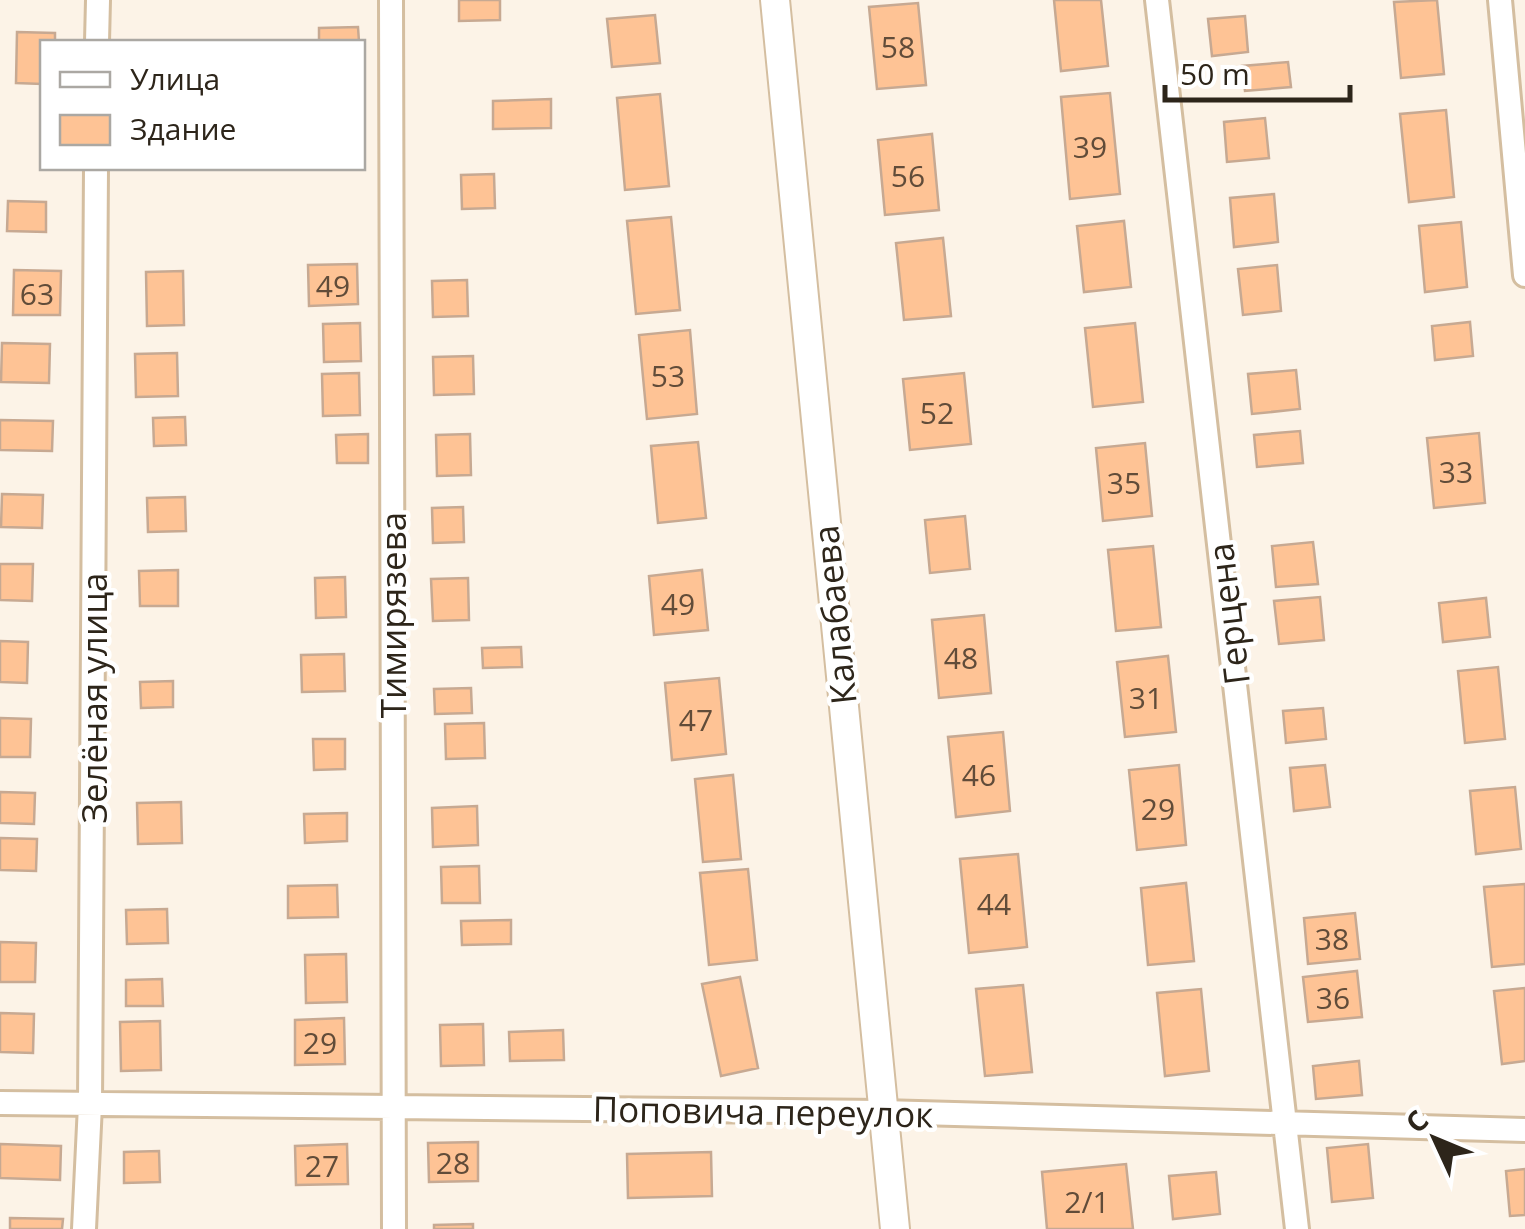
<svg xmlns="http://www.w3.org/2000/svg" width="1525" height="1229" viewBox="0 0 1525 1229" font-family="'Open Sans',sans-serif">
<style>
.building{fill:#fec395;stroke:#c7a992;stroke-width:2.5}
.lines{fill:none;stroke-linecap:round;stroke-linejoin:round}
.minor-casing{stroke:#d4bea0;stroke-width:28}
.tertiary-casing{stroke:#d4bea0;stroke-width:32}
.minor{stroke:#fff;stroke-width:22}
.tertiary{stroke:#fff;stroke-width:28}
.labels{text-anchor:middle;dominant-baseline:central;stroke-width:9;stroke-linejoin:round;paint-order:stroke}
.number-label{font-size:30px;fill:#614c39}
.street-label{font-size:35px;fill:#2d251a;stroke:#fff}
</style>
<rect width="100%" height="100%" fill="#fcf3e7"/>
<!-- building -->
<path class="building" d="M459 0H500V20L459 21Z
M1054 0H1101L1108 66 1061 71Z
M1437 0 1444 74 1401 78 1394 2Z
M918 3 926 85 877 89 869 7Z
M655 15 660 63 612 67 607 19Z
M1245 16 1248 52 1212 56 1208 19Z
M358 27 359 42H319V28Z
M17 32 55 33V42H42V84L16 83Z
M1288 62 1291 87 1245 91 1242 66Z
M1110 93 1120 194 1070 199 1061 97Z
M660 94 669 186 625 190 617 98Z
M551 99V128L493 129V101Z
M1446 110 1454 197 1409 202 1400 114Z
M1265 118 1269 158 1227 162 1224 122Z
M932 134 939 210 885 215 878 140Z
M494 174 495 208 462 209 461 175Z
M1274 194 1278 242 1234 247 1230 198Z
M8 201 46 202V232L7 231Z
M671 217 680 310 636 314 627 221Z
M1124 221 1131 287 1084 292 1077 226Z
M1461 222 1467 287 1425 292 1419 226Z
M943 238 951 316 904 320 896 243Z
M357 264 358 304 309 306 308 265Z
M1277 265 1281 311 1243 315 1238 269Z
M14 270 61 271 60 315H13Z
M183 271 184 325 147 326 146 272Z
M467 280 468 316 433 317 432 281Z
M1470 322 1473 356 1435 360 1432 326Z
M360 323 361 361 324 362 323 324Z
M1135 323 1143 402 1093 407 1085 328Z
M690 330 697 414 647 419 639 335Z
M2 343 50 344 49 383 1 382Z
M177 353 178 396 136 397 135 354Z
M473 356 474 394 434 395 433 357Z
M1296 370 1300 409 1252 414 1248 374Z
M359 373 360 415 323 416 322 374Z
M964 373 971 444 910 450 903 379Z
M185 417 186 445 154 446 153 418Z
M0 420 53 421 52 451 0 450Z
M1300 431 1303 463 1257 467 1254 435Z
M1479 433 1485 503 1434 508 1427 438Z
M368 434V463H337L336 435Z
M470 434 471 475 437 476 436 435Z
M698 442 706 518 658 523 651 446Z
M1145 443 1152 516 1103 521 1096 448Z
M2 494 43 495 42 528 1 527Z
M185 497 186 531 148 532 147 498Z
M463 507 464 542 433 543 432 508Z
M965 516 970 569 930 573 925 520Z
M1313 542 1318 584 1276 587 1272 546Z
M1153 546 1161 627 1116 631 1108 550Z
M0 564H33L32 601 0 600Z
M178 570V606H140L139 571Z
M702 570 708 630 654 635 649 576Z
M345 577 346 617 316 618 315 578Z
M468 578 469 620 433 621 431 579Z
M1320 597 1324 640 1279 644 1274 601Z
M1486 598 1490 637 1443 642 1439 603Z
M984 615 991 693 939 698 932 620Z
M0 641 28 642 27 683 0 682Z
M521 647 522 667 483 668 482 648Z
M344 654 345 691 302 692 301 655Z
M1168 656 1176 732 1125 737 1117 662Z
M1498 667 1505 739 1465 743 1458 671Z
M719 678 726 754 672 760 665 683Z
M173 681V707L141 708 140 682Z
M471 688 472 713 435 714 434 689Z
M1323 708 1326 739 1286 743 1283 711Z
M0 718 31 719 30 757H0Z
M484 723 485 758 446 759 445 724Z
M1003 732 1010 811 956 817 948 737Z
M313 739H345V769L314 770Z
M1179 765 1186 845 1137 850 1129 770Z
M1325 765 1330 807 1294 811 1290 768Z
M733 775 741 859 703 862 695 779Z
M1515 787 1521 849 1476 854 1470 791Z
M0 792 35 793 34 824 0 823Z
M181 802 182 843 138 844 137 803Z
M477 806 478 845 433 847 432 808Z
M347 813V841L305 843 304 814Z
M0 838 37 839 36 871 0 870Z
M1018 854 1027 947 969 953 960 859Z
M479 866 480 903H442L441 867Z
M748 869 757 960 709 965 700 873Z
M1186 883 1194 961 1148 965 1141 888Z
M1525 884V964L1492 967 1484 887Z
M337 885 338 917 288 918V886Z
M167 909 168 943 127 944 126 910Z
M1355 913 1360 959 1308 964 1304 918Z
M511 920V944L462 945 461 921Z
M0 942 36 943 35 982H0Z
M346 954 347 1002 306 1003 305 955Z
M1357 971 1362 1017 1308 1022 1303 977Z
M740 977 758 1068 721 1076 702 984Z
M162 979 163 1006H126V980Z
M1023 985 1032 1072 985 1076 976 989Z
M1525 988V1061L1502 1064 1494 991Z
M1201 989 1209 1071 1165 1076 1157 993Z
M0 1013 34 1014 33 1053 0 1052Z
M344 1018 345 1064 295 1065V1020Z
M160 1021 161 1070 121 1071 120 1022Z
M483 1024 484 1065 441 1066 440 1025Z
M563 1030 564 1060 510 1061 509 1032Z
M1359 1061 1362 1095 1316 1099 1313 1066Z
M478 1142V1181L429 1182 428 1143Z
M0 1144 61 1146 60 1180 0 1178Z
M347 1144 348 1184 296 1185 295 1146Z
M1368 1144 1373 1198 1332 1202 1327 1148Z
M159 1151 160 1182 124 1183V1152Z
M711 1152 712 1196 628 1198 627 1154Z
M1126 1164 1133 1229H1047L1042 1172Z
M1525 1169V1215L1510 1216 1506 1171Z
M1216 1172 1220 1214 1173 1219 1169 1176Z
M10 1218 63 1219 62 1229H10Z
M473 1224V1229H434V1225Z"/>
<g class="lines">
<!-- minor casing -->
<g class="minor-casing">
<path id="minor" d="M391 0 394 1229
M1157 0 1297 1229
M1500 0 1525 275
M97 42 98 0
M0 1103 882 1112 1525 1130
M84 1229 90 1105 96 168"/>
</g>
<!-- tertiary casing -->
<g class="tertiary-casing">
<path id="tertiary" d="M775 0 895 1229"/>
</g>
<!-- minor -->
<use href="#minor" class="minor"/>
<!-- tertiary -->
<use href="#tertiary" class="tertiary"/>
</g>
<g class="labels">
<!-- number labels -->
<g class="number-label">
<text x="898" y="46">58</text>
<text x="1090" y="146">39</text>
<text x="908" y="175">56</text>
<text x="333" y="285">49</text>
<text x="37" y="293">63</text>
<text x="668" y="375">53</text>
<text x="937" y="412">52</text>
<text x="1456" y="471">33</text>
<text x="1124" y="482">35</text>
<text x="678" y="603">49</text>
<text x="961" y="657">48</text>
<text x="1146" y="697">31</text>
<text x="696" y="719">47</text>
<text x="979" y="774">46</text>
<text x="1158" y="808">29</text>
<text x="994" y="903">44</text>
<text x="1332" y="938">38</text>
<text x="1333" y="997">36</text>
<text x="320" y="1042">29</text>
<text x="453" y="1162">28</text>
<text x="322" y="1165">27</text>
<text x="1087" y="1201">2/1</text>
</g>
<!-- street labels -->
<g class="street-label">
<text transform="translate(1228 614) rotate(-97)">Герцена</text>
<text transform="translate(392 615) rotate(-90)">Тимирязева</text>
<text transform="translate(834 615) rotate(-96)">Калабаева</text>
<text transform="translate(93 698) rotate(-90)">Зелёная улица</text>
<text transform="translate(763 1111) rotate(1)">Поповича переулок</text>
</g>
</g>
<!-- legend -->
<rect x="40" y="40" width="325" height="130" fill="#ffffff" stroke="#aba8a3" stroke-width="2.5"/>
<rect x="60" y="72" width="50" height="15" fill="#ffffff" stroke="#aba8a3" stroke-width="2.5"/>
<text x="130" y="90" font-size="30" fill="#2d251a">Улица</text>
<rect x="60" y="115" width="50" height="30" fill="#fec395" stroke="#aba8a3" stroke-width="2.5"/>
<text x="130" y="140" font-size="30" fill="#2d251a">Здание</text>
<!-- north arrow -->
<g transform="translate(1435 1139) rotate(314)" stroke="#ffffff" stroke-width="8" paint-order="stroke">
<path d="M0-8L18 38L0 25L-18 38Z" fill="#2d251a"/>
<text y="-15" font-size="28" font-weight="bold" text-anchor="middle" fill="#2d251a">С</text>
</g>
<!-- scale -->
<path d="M1165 85v15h185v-15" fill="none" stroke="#2d251a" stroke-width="5"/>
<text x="1180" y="85" font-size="30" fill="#2d251a" stroke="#ffffff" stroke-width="8" paint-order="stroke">50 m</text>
</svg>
